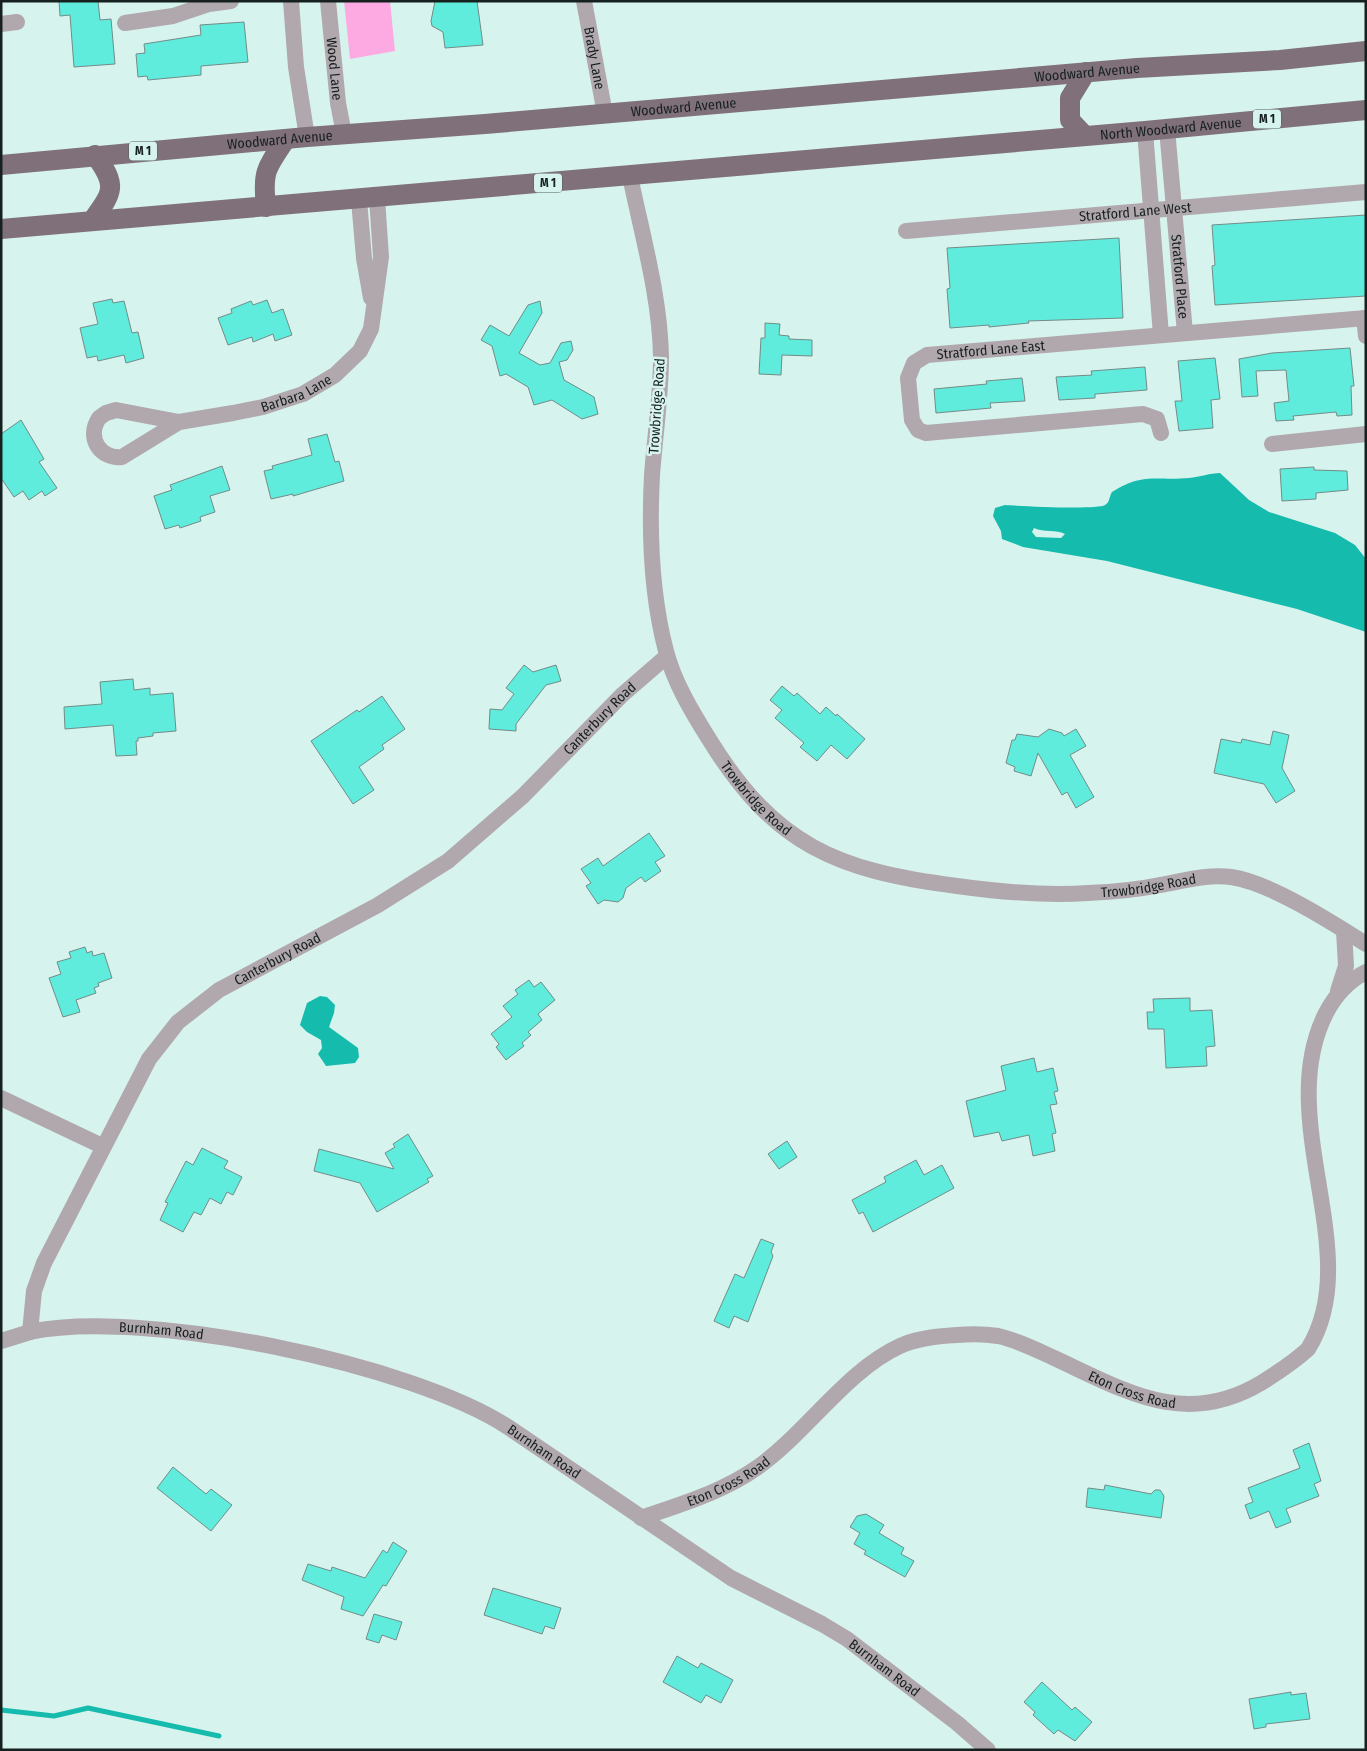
<svg xmlns="http://www.w3.org/2000/svg" width="1367" height="1751" viewBox="0 0 1367 1751" font-family="'Fira Sans Condensed',sans-serif">
<style>
.green{fill:#fdaae3}
.water{fill:#15bbac;fill-rule:evenodd}
.lines{fill:none;stroke-linecap:round;stroke-linejoin:round}
.stream{stroke:#15bbac;stroke-width:5}
.building{fill:#60ecdc;stroke:#728c88}
.minor{stroke:#b1a8ae;stroke-width:16}
.major{stroke:#80707a;stroke-width:20}
.labels{text-anchor:middle;dominant-baseline:central;stroke-width:5;stroke-linejoin:round;paint-order:stroke}
.shield{fill:#d7f3ee;stroke:#505f5d;stroke-width:1}
.shield-label{font-size:12px;font-weight:bold;fill:#16201f}
.street-label{font-size:14px;fill:#16201f;stroke:#d7f3ee}
</style>
<rect width="100%" height="100%" fill="#d7f3ee"/>
<!-- green -->
<path class="green" d="M344 1H390L395 51 350 59Z"/>
<!-- water -->
<path class="water" d="M1220 473 1249 500 1269 512 1335 533 1355 545 1366 559V632L1297 609 1107 561 1023 547 1002 539 1001 531 993 516 995 508 1005 505C1020 506 1096 510 1105 505 1110 502 1109 497 1112 492 1144 472 1155 481 1189 478 1200 477 1210 473 1220 473ZM1034 528C1044 533 1056 529 1065 534L1061 538 1036 537 1032 532Z
M320 996 327 997 335 1005 334 1013 329 1027 358 1048 359 1057 355 1063 326 1066 318 1054 322 1048 321 1040 307 1032 300 1025 307 1003Z"/>
<g class="lines">
<!-- stream -->
<path class="stream" d="M1 1710 54 1716 88 1708 219 1736"/>
</g>
<!-- building -->
<path class="building" d="M59 1H98L100 20 111 19 115 64 74 67 70 15 60 16Z
M435 1H477L483 45 445 48 443 32 432 26 431 21Z
M244 22 248 62 201 66V75L148 80 147 76 138 77 136 54 145 53 144 44 201 35 200 25Z
M1366 215V296L1215 305 1212 266 1215 265 1212 225Z
M1119 238 1123 318 1028 321 1029 323 989 327V325L950 328 947 289 950 288 947 248Z
M112 299 113 303 124 301 132 333 138 332 144 358 126 363 124 355 98 361 97 356 87 358 80 328 98 324 93 303Z
M267 300 272 313 283 309 292 335 275 341 273 334 253 342 252 337 228 345 218 318 232 313 231 309 251 301 253 305Z
M540 301 542 313 519 353 540 365 550 363 561 343 571 341 573 350 567 360 559 362 564 380 594 397 598 414 582 419 552 400 534 405 528 387 506 374 500 376 492 346 481 340 490 325 509 336 528 305Z
M765 323 780 324 779 335 789 336V339L812 340V356L782 355 781 375 759 374 761 338H765Z
M1350 348 1354 386H1351L1352 415 1337 416 1336 412 1293 416 1294 420 1276 421 1274 403 1289 401 1286 370 1256 371 1258 396 1242 397 1239 359 1272 353Z
M1215 358 1220 399 1211 400 1213 428 1179 431 1175 401H1182L1178 361Z
M1145 367 1147 390 1095 394V398L1059 400 1056 377 1092 375 1091 371Z
M1022 378 1025 401 990 403 991 408 936 413 934 389 987 384 986 381Z
M21 420 44 459 39 462 57 488 45 496 42 491 29 500 23 491 14 497 1 478V434Z
M327 434 335 462 339 461 344 481 293 496V494L271 499 264 471 273 469 272 466 312 455 308 439Z
M222 466 230 490 210 496 215 512 200 517 201 521 180 528 179 525 165 529 154 496 172 490 170 485Z
M1314 467V470L1347 471 1348 490 1316 493V499L1282 501 1280 469Z
M524 665 533 672 556 665 561 681 546 685 516 724V731L489 729 490 709 502 710 514 694 506 688Z
M133 679 134 690 150 688V695L173 693 176 731 153 733V736L138 738V741H136L137 755 116 756 113 725 65 729 64 707 102 704 100 682Z
M782 686 794 696 797 693 820 714 826 707 836 716 837 714 865 739 847 759 831 745 817 761 800 747 804 743 775 718 782 710 770 700Z
M382 696 405 729 382 745 384 749 359 767 374 790 353 804 311 741 357 710 359 712Z
M1049 729 1062 733 1064 736 1076 729 1086 746 1070 755 1094 797 1076 808 1067 792 1062 795 1038 753 1031 776 1014 771 1015 767 1006 763 1012 740H1015L1017 734 1038 737Z
M1273 731 1289 735 1282 768 1295 791 1276 803 1264 784 1214 773 1221 739 1241 743 1242 739 1270 745Z
M649 833 665 856 655 862 661 871 645 882 641 877 626 888 623 898 618 902 604 900 598 904 586 886 591 883 581 869 598 858 603 866Z
M85 947 87 953 92 951 93 956 104 953 112 978 98 983 99 986 94 988 96 993 76 1000 80 1012 63 1017 49 978 61 974 57 962 71 958 69 952Z
M529 980 534 987 541 982 555 1000 538 1014 542 1020 528 1032 531 1035 522 1043 524 1046 506 1060 496 1047 499 1044 491 1034 512 1017 503 1006 518 994 515 990Z
M1190 998V1011L1212 1010 1215 1046 1206 1047 1207 1066 1166 1068 1164 1029H1148L1147 1012H1154L1153 999Z
M1034 1058 1037 1072 1053 1068 1058 1091 1054 1092 1057 1104 1050 1105 1056 1133 1052 1134 1055 1151 1033 1156 1029 1135 1002 1141 999 1132 974 1137 966 1101 1006 1090 1001 1066Z
M408 1134 433 1176 427 1179 429 1182 377 1212 360 1183 314 1171 319 1149 394 1169 385 1153 395 1147 393 1144Z
M787 1141 797 1157 779 1169 768 1154Z
M202 1148 228 1161 224 1168 242 1177 233 1195 227 1192 221 1204 210 1198 201 1215 194 1212 183 1232 160 1220 168 1203 165 1202 186 1161 193 1165Z
M916 1160 924 1175 942 1165 954 1188 873 1232 863 1212 859 1214 852 1200 886 1182 884 1177Z
M761 1239 774 1244 771 1252 773 1256 748 1322 734 1316 729 1328 714 1321 735 1274 744 1278Z
M1309 1443 1321 1481 1314 1484 1319 1496 1286 1509 1291 1522 1276 1528 1269 1511 1250 1519 1245 1505 1253 1502 1248 1488 1300 1468 1293 1450Z
M173 1467 206 1494 211 1489 232 1505 211 1531 157 1488Z
M1105 1485 1151 1494 1155 1490H1160L1164 1496 1161 1518 1086 1507 1088 1488 1104 1490Z
M866 1514 884 1525 879 1533 904 1548 901 1554 914 1561 905 1577 864 1554 866 1551 854 1544 860 1533 850 1527 857 1516Z
M393 1542 407 1551 386 1586 383 1585 363 1616 341 1609 344 1597 302 1580 308 1564 331 1571 332 1567 365 1578 383 1550 387 1553Z
M493 1588 561 1608 554 1629 545 1626 542 1634 484 1615Z
M374 1614 402 1622 396 1640 382 1635 379 1643 366 1639Z
M677 1656 698 1668 701 1663 733 1680 721 1703 706 1695 701 1703 663 1682Z
M1042 1682 1072 1710 1075 1707 1092 1722 1075 1741 1058 1730 1054 1734 1033 1715 1035 1712 1024 1702Z
M1291 1692V1695L1306 1693 1310 1719 1266 1724V1727L1254 1729 1249 1699Z"/>
<g class="lines">
<!-- minor -->
<g class="minor">
<path d="M291 1 296 67 307 137"/>
<path id="s1" d="M328 1 338 103 344 134"/>
<path id="s2" d="M584 1 605 114"/>
<path d="M125 23 173 16 209 4 231 1"/>
<path d="M1 24 17 22"/>
<path id="s3" d="M1167 129 1185 333"/>
<path d="M1145 131 1161 335"/>
<path id="s4" d="M630 176C642 235 660 296 661 357 661 396 655 435 652 475 649 533 651 594 666 651 674 682 692 712 709 739 774 845 837 871 957 886 1000 892 1044 896 1088 893 1112 892 1136 890 1160 885 1183 881 1207 874 1231 877 1269 882 1333 923 1366 944"/>
<path d="M359 200 364 258 371 298"/>
<path id="s5" d="M906 231 1366 192"/>
<path d="M1364 318 1366 336"/>
<path id="s6" d="M179 422 122 457C100 459 86 438 99 418L106 413 116 410 179 422 233 413 263 407 303 394 335 375 360 351 371 329 381 257 377 198"/>
<path id="s7" d="M1161 433 1157 419 1143 414 926 433 918 430 912 420 908 378 914 363 927 355 1366 318"/>
<path d="M1272 444 1366 434"/>
<path d="M1338 991 1346 966 1344 931"/>
<path d="M1 1098 102 1146"/>
<path id="s8" d="M30 1332C143 1308 412 1364 508 1427L731 1578 822 1624 847 1639 957 1723 988 1750"/>
<path id="s9" d="M1 1341 30 1332 34 1291 44 1263 149 1059 178 1022 219 990 378 905 448 861 523 796 622 695 667 656"/>
<path id="s10" d="M641 1518C681 1504 723 1492 758 1467 806 1433 847 1370 900 1346 917 1338 938 1336 957 1335 971 1334 985 1334 998 1336 1017 1340 1035 1349 1052 1357 1124 1390 1184 1429 1261 1383 1277 1373 1294 1362 1308 1349 1367 1255 1272 1119 1326 1013 1335 996 1348 981 1366 972"/>
</g>
<!-- major -->
<g class="major">
<path d="M1085 136 1070 120V98L1086 72"/>
<path id="s11" d="M1 165 307 137 485 124 1137 68 1280 60 1366 51"/>
<path d="M266 207C262 172 266 168 286 139"/>
<path d="M92 221C113 192 118 186 95 155"/>
<path id="s12" d="M1 229 1145 131 1366 110"/>
</g>
</g>
<g class="labels">
<!-- shield labels -->
<g class="shield">
<rect x="1253" y="109.5" width="28" height="19" rx="4"/>
<rect x="129" y="141.5" width="28" height="19" rx="4"/>
<rect x="534" y="173.5" width="28" height="19" rx="4"/>
</g>
<g class="shield-label">
<text x="1267" y="119">M 1</text>
<text x="143" y="151">M 1</text>
<text x="548" y="183">M 1</text>
</g>
<!-- street labels -->
<g class="street-label">
<text stroke="none"><textPath href="#s2" startOffset="58">Brady Lane</textPath></text>
<text stroke="none"><textPath href="#s1" startOffset="68">Wood Lane</textPath></text>
<text stroke="none"><textPath href="#s11" startOffset="1090">Woodward Avenue</textPath></text>
<text stroke="none"><textPath href="#s11" startOffset="685">Woodward Avenue</textPath></text>
<text stroke="none"><textPath href="#s12" startOffset="1174">North Woodward Avenue</textPath></text>
<text stroke="none"><textPath href="#s11" startOffset="280">Woodward Avenue</textPath></text>
<text stroke="none"><textPath href="#s5" startOffset="230">Stratford Lane West</textPath></text>
<text stroke="none"><textPath href="#s3" startOffset="148">Stratford Place</textPath></text>
<text stroke="none"><textPath href="#s7" startOffset="405">Stratford Lane East</textPath></text>
<text stroke="none"><textPath href="#s6" startOffset="329">Barbara Lane</textPath></text>
<text transform="translate(657 406) rotate(-86)">Trowbridge Road</text>
<text stroke="none"><textPath href="#s9" startOffset="901">Canterbury Road</textPath></text>
<text stroke="none"><textPath href="#s4" startOffset="654">Trowbridge Road</textPath></text>
<text stroke="none"><textPath href="#s4" startOffset="1072">Trowbridge Road</textPath></text>
<text stroke="none"><textPath href="#s9" startOffset="496">Canterbury Road</textPath></text>
<text stroke="none"><textPath href="#s8" startOffset="132">Burnham Road</textPath></text>
<text stroke="none"><textPath href="#s10" startOffset="560">Eton Cross Road</textPath></text>
<text stroke="none"><textPath href="#s8" startOffset="538">Burnham Road</textPath></text>
<text stroke="none"><textPath href="#s10" startOffset="95">Eton Cross Road</textPath></text>
<text stroke="none"><textPath href="#s8" startOffset="942">Burnham Road</textPath></text>
</g>
</g>
<!-- border -->
<rect width="1367" height="1751" fill="none" stroke="#16201f" stroke-width="5"/>
</svg>
